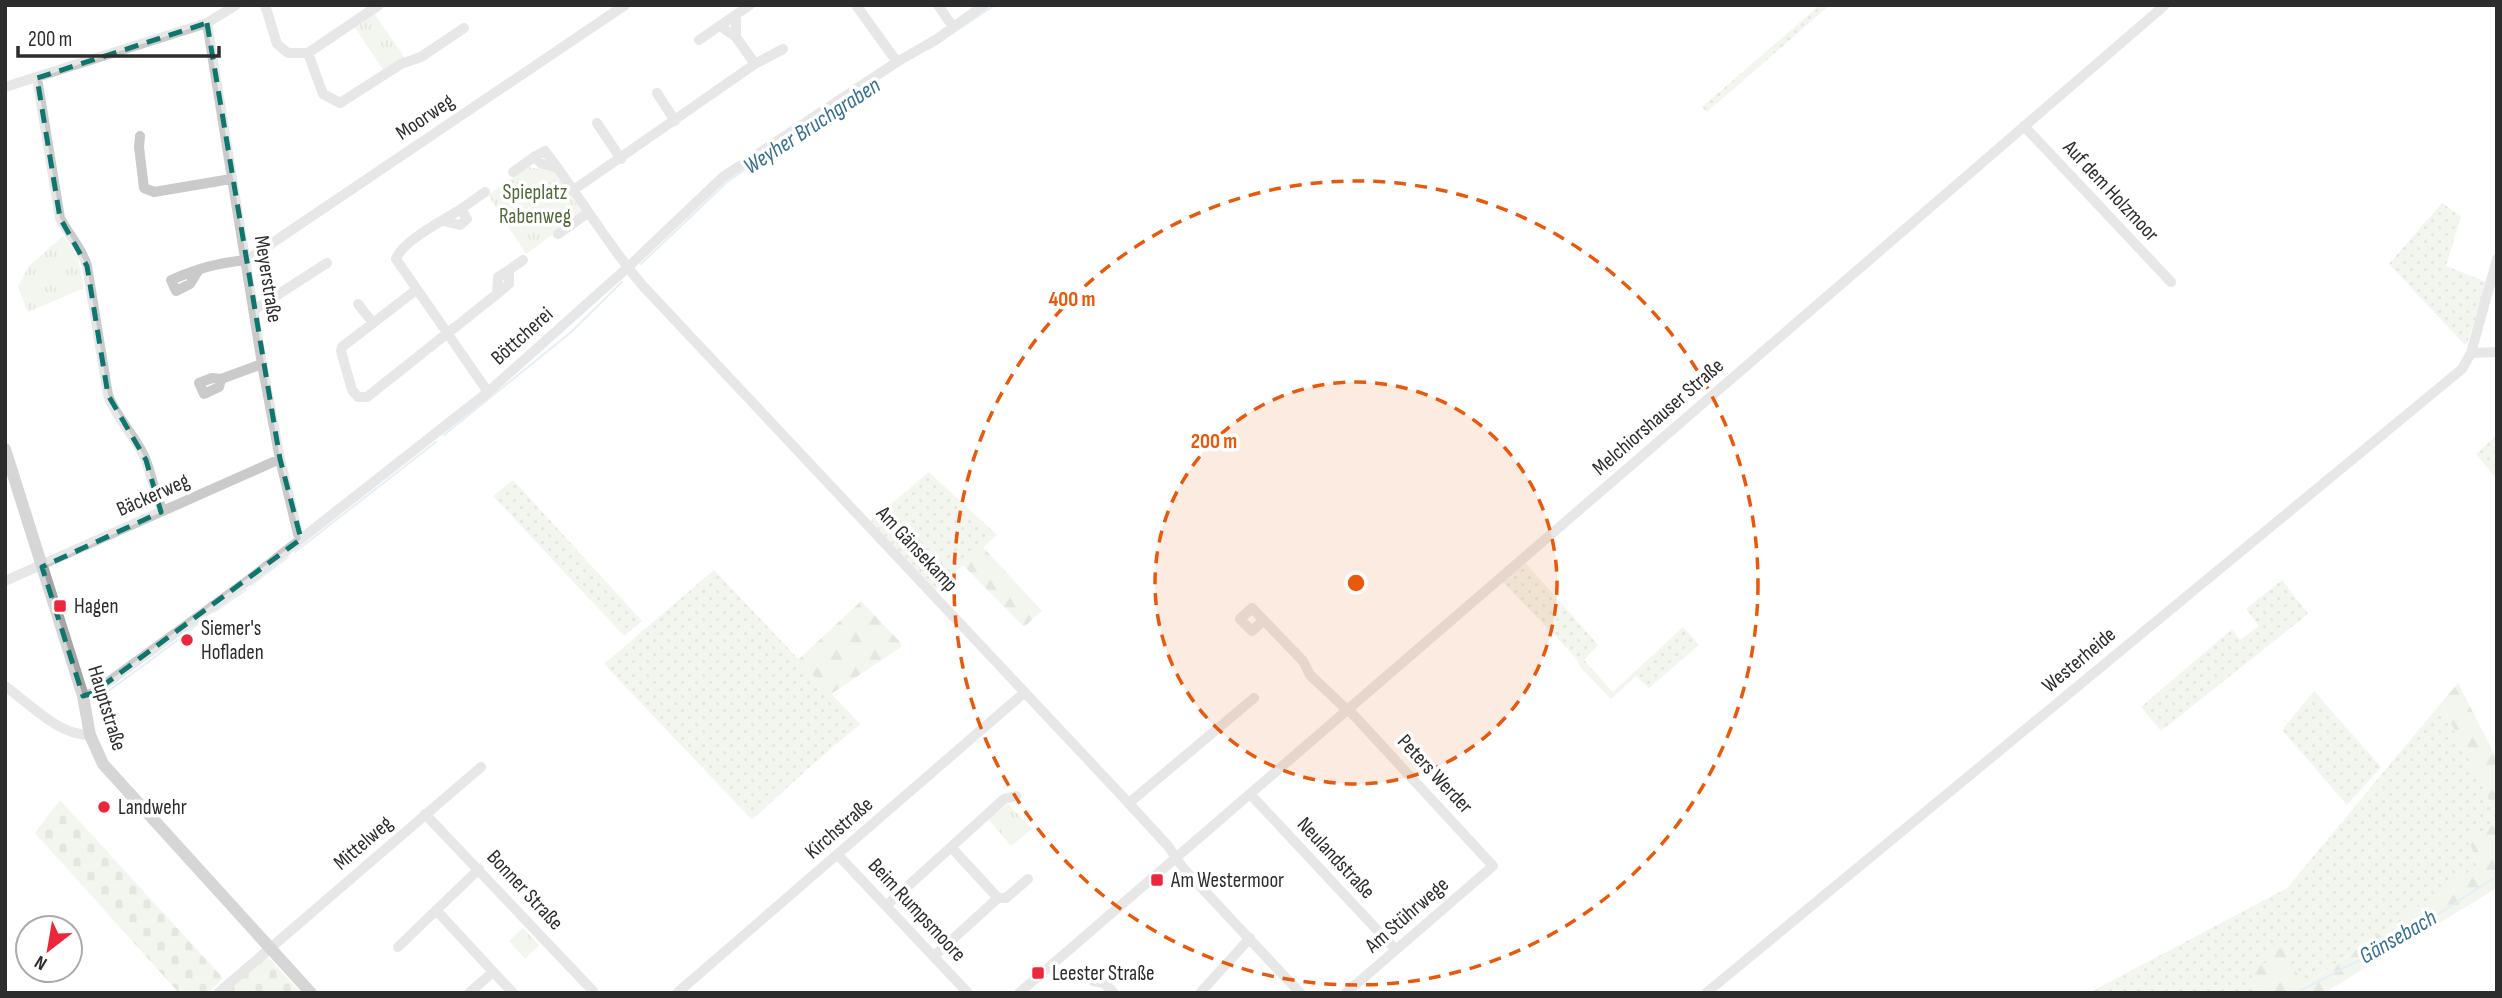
<svg xmlns="http://www.w3.org/2000/svg" width="2502" height="998" viewBox="0 0 2502 998" font-family="'Sofia Sans Condensed',sans-serif">
<style>
.grass{fill:url(#grass-dots)}
.forest{fill:url(#forest-firs)}
.cemetery{fill:url(#cemetery-stones)}
.park{fill:url(#park-tufts)}
.lines{fill:none;stroke-linecap:round;stroke-linejoin:round}
.stream{stroke:#c4deec;stroke-width:2}
.minor{stroke:#cacaca;stroke-width:10}
.major{stroke:#a5a5a5;stroke-width:12}
.marked{fill:none;stroke:#0f766e;stroke-width:5;stroke-dasharray:14 9;stroke-linejoin:round}
.ring{fill:none;stroke:#e8590c;stroke-width:3.5;stroke-dasharray:12 9}
.poi-dot{fill:#ec273b;stroke:#fff;stroke-width:2.5}
.labels{text-anchor:middle;dominant-baseline:central;stroke-width:7;stroke-linejoin:round;paint-order:stroke}
.street-label{font-size:21px;fill:#2d2d2d;stroke:#fff}
.park-label{font-size:21px;fill:#516a39;stroke:#fff}
.poi-label{font-size:21px;fill:#2d2d2d;stroke:#fff;text-anchor:start}
.water-label{font-size:23px;font-style:italic;fill:#387191;stroke:#fff}
.centre{fill:#e8590c;stroke:#fff;stroke-width:3.5}
.ring-label{font-size:21px;text-anchor:middle;font-weight:bold;fill:#e8590c;stroke:#fff;stroke-width:7;stroke-linejoin:round;paint-order:stroke}
</style>
<defs>
<pattern id="grass-dots" width="8" height="8" patternUnits="userSpaceOnUse" patternTransform="scale(1.75)"><rect width="8" height="8" fill="#e3ebd9"/><path d="M2 2h.1M6 6h.1" fill="none" stroke="#c3cabb" stroke-width="1.8" stroke-linecap="round"/></pattern>
<pattern id="forest-firs" width="22" height="20" patternUnits="userSpaceOnUse" patternTransform="scale(1.75)"><rect width="22" height="20" fill="#e3ebd9"/><path d="M5 1l3.5 6h-7zM16 11l3.5 6h-7z" fill="#c3cabb"/></pattern>
<pattern id="cemetery-stones" width="16" height="16" patternUnits="userSpaceOnUse" patternTransform="scale(1.75)"><rect width="16" height="16" fill="#e3ebd9"/><path d="M2 7V4a2 2 0 0 1 4 0v3zM10 15v-3a2 2 0 0 1 4 0v3z" fill="#c3cabb"/></pattern>
<pattern id="park-tufts" width="24" height="20" patternUnits="userSpaceOnUse" patternTransform="scale(1.75)"><rect width="24" height="20" fill="#e3ebd9"/><path d="M3 7l-1-3M5 7V3M7 7l1-3M15 17l-1-3M17 17v-4M19 17l1-3" fill="none" stroke="#c3cabb"/></pattern>
</defs>
<rect width="100%" height="100%" fill="#fff"/>
<!-- grass -->
<path class="grass" d="M1820 5H1830L1707 112 1702 107Z
M2442 203 2461 216 2446 266 2487 282 2467 344H2464L2389 264Z
M2497 435V480L2476 454Z
M929 472 997 535 935 590 871 521Z
M513 480 642 621 624 636 493 496Z
M1525 562 1598 645 1584 660 1613 692 1683 627 1699 645 1649 688 1636 676 1611 699 1580 667 1577 659 1503 582Z
M714 570 860 724 813 764 752 820 604 664Z
M2282 580 2308 614 2161 731 2141 707 2232 629 2240 640 2259 626 2246 609Z
M2314 691 2381 767 2347 805 2282 730Z
M2441 703 2497 816V823L2467 839 2481 864 2303 986 2270 963 2252 985 2259 993H2089L2287 888Z"/>
<!-- forest -->
<path class="forest" d="M983 547 1042 611 1024 627 963 565Z
M861 601 901 643V647L831 694 798 660Z
M2458 683 2497 759V816L2441 703Z
M2497 823V888L2324 993H2259L2252 985 2255 964 2270 963 2267 955 2277 936 2304 986 2480 864 2467 839Z"/>
<!-- cemetery -->
<path class="cemetery" d="M60 800 223 978 208 993H179L35 833Z
M267 956 301 993H224Z"/>
<!-- park -->
<path class="park" d="M374 13 405 58 384 71 354 26Z
M528 167 556 172 582 213 526 254 488 195Z
M63 236 78 258 84 288 28 312 18 287 28 267Z
M1008 804 1032 829 1011 846 988 819Z
M523 928 539 945 525 959 509 941Z"/>
<g class="lines">
<!-- stream -->
<path class="stream" d="M929 49 995 5
M641 264 727 182 856 95
M444 435 570 333 622 282
M295 552 436 442
M251 585 288 557
M214 612 246 590
M194 627 206 618
M183 636 193 628
M110 690 179 639
M2296 993 2400 939 2497 876"/>
<!-- minor -->
<path class="minor" d="M265 5 277 44 288 53H308L379 5
M856 5 897 62
M938 5 953 27
M207 23 262 364 280 459 298 534 301 539
M720 26 736 37V15
M699 40 750 5
M308 53 323 94 340 103 401 64 421 57 464 28
M755 64 783 49
M37 78 60 218C68 234 82 248 87 266L108 395C116 418 135 435 145 458 152 475 154 494 163 511
M5 87 207 23 236 5
M657 93 675 121
M597 123 621 159
M2024 126 2171 282
M140 136 139 147 144 188 154 192 231 179
M558 168 542 164 534 157 545 151C579 195 607 244 643 286L1123 797 1168 846 1184 869 1300 993
M513 172 534 157
M572 191 755 64 736 37
M461 209 485 192
M443 221 460 225 467 219 461 209C444 220 402 241 396 259L488 392
M558 234 588 213
M509 270V284L497 294 498 277Z
M509 270 523 260
M198 271 190 284 176 291 171 280C199 268 217 263 247 260L625 5
M416 290 342 347 341 351 352 390 358 397H367L497 294
M358 304 373 323
M254 310 327 263
M2471 353 2497 352
M221 379 212 378 199 383 204 394 219 387 221 379 262 364
M5 581 280 459
M1264 620 1252 631 1240 619 1252 608 1303 661 1310 675 1343 706 1345 712
M5 686C30 704 59 736 90 735
M83 696 93 693 250 579 488 392 627 268 723 177 897 62 937 39 984 5
M1250 794 1395 949
M1129 803 1254 698
M425 814 593 991 591 993
M838 855 968 993
M998 898H1006L1028 879
M887 905 1004 799 1016 796
M436 910 513 993
M398 947 479 869
M934 956 998 898 951 847
M1093 981 1104 983 1114 993
M218 993 481 767
M469 993 493 972
M677 993 1025 692
M1019 993 2165 5
M1200 993 1250 938
M1346 993 1493 866 1348 709
M1706 993 2462 369 2471 353 2497 259"/>
<!-- major -->
<path class="major" d="M5 449 83 696 90 735 103 764 311 993"/>
</g>
<!-- marked area -->
<path d="M0 0H2502V998H0ZM207 23 280 459 301 539 93 693 83 696 42 567 161 512 146 460 108 395 87 266 60 218 37 78Z" fill="#fff" fill-opacity=".55" fill-rule="evenodd"/>
<path class="marked" d="M207 23 280 459 301 539 93 693 83 696 42 567 161 512 146 460 108 395 87 266 60 218 37 78Z"/>
<!-- distance rings -->
<circle cx="1356" cy="583" r="201" fill="#e8590c" fill-opacity=".12"/>
<g class="ring">
<circle cx="1356" cy="583" r="201"/>
<circle cx="1356" cy="583" r="402"/>
</g>
<!-- markers -->
<g class="poi-dot">
<rect x="53" y="599" width="14" height="14" rx="3.5"/>
<circle cx="187" cy="640" r="7"/>
<circle cx="104" cy="807" r="7"/>
<rect x="1150" y="873" width="14" height="14" rx="3.5"/>
<rect x="1031" y="966" width="14" height="14" rx="3.5"/>
</g>
<g class="labels">
<!-- street labels -->
<g class="street-label">
<text transform="translate(425 117) rotate(-34)">Moorweg</text>
<text transform="translate(2111 191) rotate(47)">Auf dem Holzmoor</text>
<text transform="translate(268 279) rotate(81)">Meyerstraße</text>
<text transform="translate(522 336) rotate(-42)">Böttcherei</text>
<text transform="translate(1658 417) rotate(-41)">Melchiorshauser Straße</text>
<text transform="translate(153 495) rotate(-24)">Bäckerweg</text>
<text transform="translate(917 549) rotate(47)">Am Gänsekamp</text>
<text transform="translate(2079 660) rotate(-40)">Westerheide</text>
<text transform="translate(107 708) rotate(73)">Hauptstraße</text>
<text transform="translate(1435 774) rotate(47)">Peters Werder</text>
<text transform="translate(839 828) rotate(-41)">Kirchstraße</text>
<text transform="translate(363 843) rotate(-41)">Mittelweg</text>
<text transform="translate(1336 858) rotate(47)">Neulandstraße</text>
<text transform="translate(525 890) rotate(47)">Bonner Straße</text>
<text transform="translate(917 910) rotate(47)">Beim Rumpsmoore</text>
<text transform="translate(1407 915) rotate(-41)">Am Stührwege</text>
</g>
<!-- park labels -->
<g class="park-label">
<text x="535" y="192">Spieplatz<tspan x="535" dy="24">Rabenweg</tspan></text>
</g>
<!-- poi labels -->
<g class="poi-label">
<text x="74" y="606">Hagen</text>
<text x="201" y="628">Siemer's<tspan x="201" dy="24">Hofladen</tspan></text>
<text x="118" y="807">Landwehr</text>
<text x="1171" y="880">Am Westermoor</text>
<text x="1052" y="973">Leester Straße</text>
</g>
<!-- water labels -->
<g class="water-label">
<text transform="translate(812 126) rotate(-33)">Weyher Bruchgraben</text>
<text transform="translate(2398 937) rotate(-30)">Gänsebach</text>
</g>
</g>
<circle cx="1356" cy="583" r="10" class="centre"/>
<g class="ring-label">
<text x="1072" y="306">400 m</text>
<text x="1214" y="448">200 m</text>
</g>
<!-- border -->
<rect width="2502" height="998" fill="none" stroke="#2d2d2d" stroke-width="14"/>
<!-- north arrow -->
<g transform="translate(49 949) rotate(211)"><circle r="33" fill="#ffffff" stroke="#ababab" stroke-width="2"/>
<path d="M0-5L12 26L0 18L-12 26Z" fill="#ec273b"/>
<text y="-10" font-size="19" font-weight="bold" text-anchor="middle" fill="#2d2d2d">N</text>
</g>
<!-- scale -->
<path d="M18 46v10h201v-10" fill="none" stroke="#2d2d2d" stroke-width="3.5"/>
<text x="28" y="46" font-size="21" fill="#2d2d2d" stroke="#ffffff" stroke-width="5" paint-order="stroke">200 m</text>
</svg>
